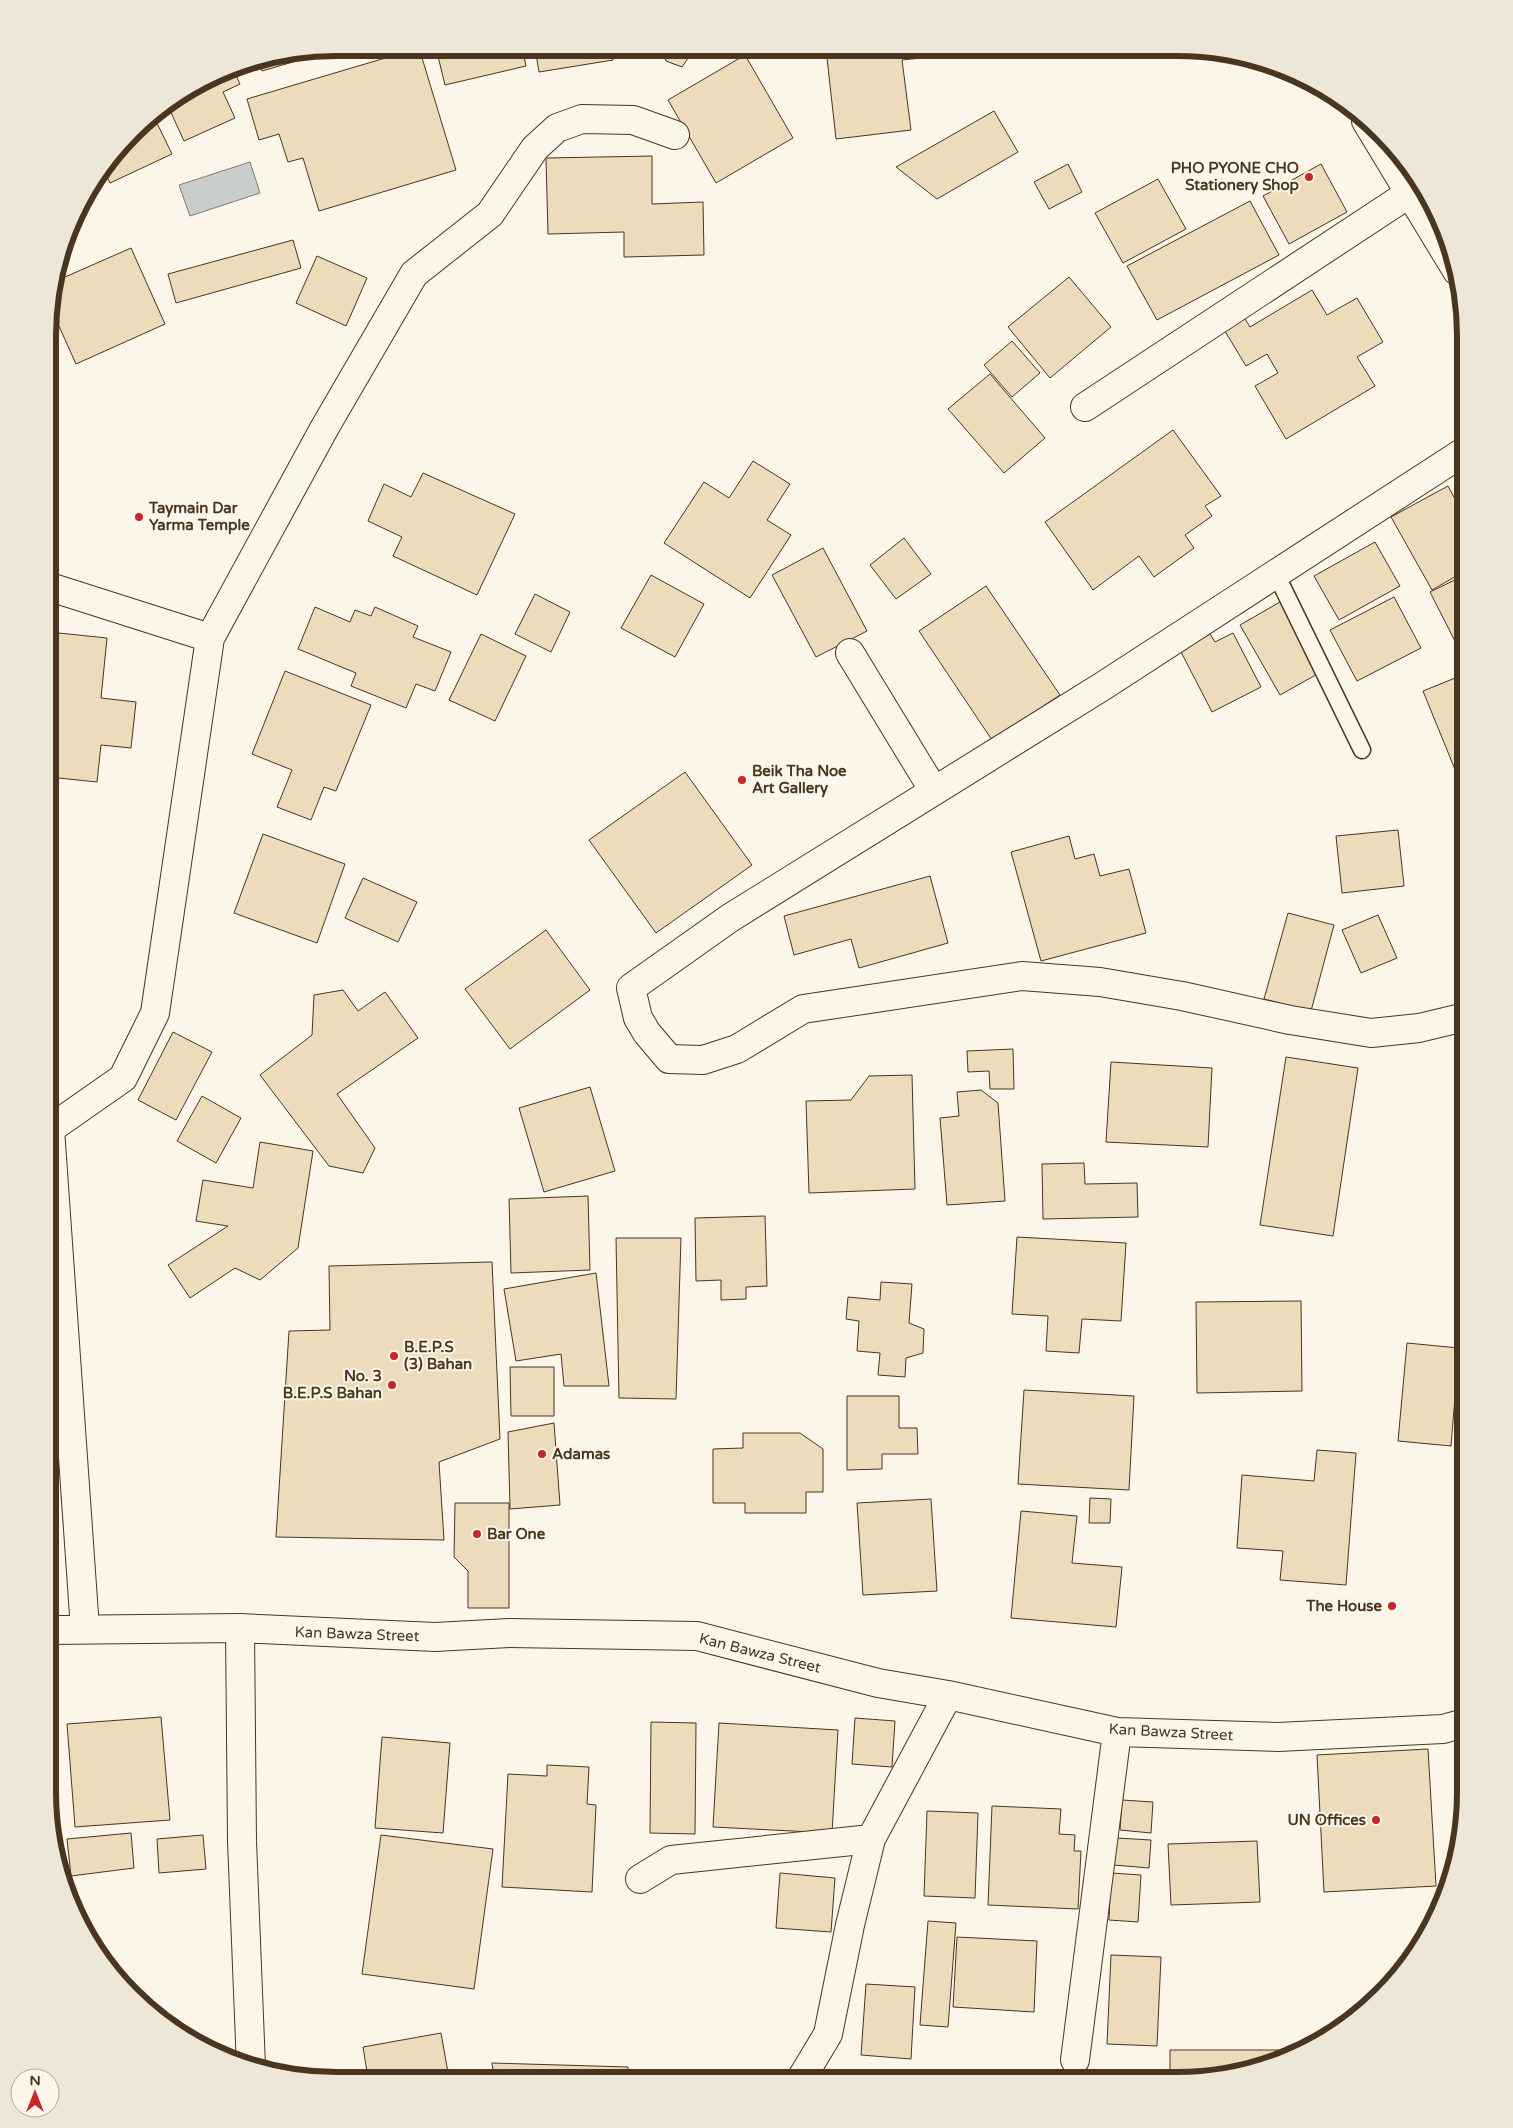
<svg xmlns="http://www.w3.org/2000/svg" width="1513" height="2128" viewBox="0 0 1513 2128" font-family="'Varela Round',sans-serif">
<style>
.water{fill:#c9cecd;stroke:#887966}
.building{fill:#ecdcbc;stroke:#4a3520}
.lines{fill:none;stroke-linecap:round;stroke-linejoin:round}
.lane-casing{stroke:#4a3520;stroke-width:19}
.street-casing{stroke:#4a3520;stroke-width:30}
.primary-casing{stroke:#4a3520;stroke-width:30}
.lane{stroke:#fbf6e9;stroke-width:16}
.street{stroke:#fbf6e9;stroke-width:28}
.primary{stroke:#fbf6e9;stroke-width:28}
.poi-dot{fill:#c62828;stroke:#fbf6e9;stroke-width:2}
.labels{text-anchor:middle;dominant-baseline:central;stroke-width:4;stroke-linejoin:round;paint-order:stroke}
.poi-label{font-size:15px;font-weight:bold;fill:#4a3520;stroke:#fbf6e9;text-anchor:start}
.street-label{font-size:15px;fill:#4a3520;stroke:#fbf6e9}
.rim{fill:none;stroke:#4a3520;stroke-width:6}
</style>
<rect width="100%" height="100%" fill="#fbf6e9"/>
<!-- water -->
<path class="water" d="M250 162 260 193 190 216 179 185Z"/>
<!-- building -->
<path class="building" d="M419 48 456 170 319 211 303 158 288 162 279 134 259 140 247 99Z
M436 48H522L526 66 445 85Z
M535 48H611L613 60 539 72Z
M660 48 709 49 691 54 682 67 666 61 663 50Z
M826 49H929L930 57 902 60 911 130 836 139Z
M308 52 310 57 262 71 258 60Z
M745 55 793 138 716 183 668 100Z
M233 69 240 84 223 92 235 118 184 141 168 106Z
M994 111 1018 152 937 199 896 167Z
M153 115 172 154 110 183 104 170 146 119Z
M652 156V204L703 202 704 255 624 257V232L548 234 546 158Z
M1068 164 1082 192 1049 209 1034 182Z
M1321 164 1347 212 1289 244 1263 196Z
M1158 179 1186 229 1123 263 1095 213Z
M1250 201 1279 255 1157 320 1127 266Z
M293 240 301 268 176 303 168 274Z
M131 248 165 324 76 364 50 306V298L56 281Z
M317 256 367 278 346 326 296 303Z
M1069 277 1111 327 1050 378 1008 327Z
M1312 290 1327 315 1357 298 1383 342 1357 357 1375 386 1286 439 1255 386 1278 373 1267 354 1246 366 1217 318 1237 306 1250 327Z
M1012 341 1040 373 1012 397 984 365Z
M990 374 1045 438 1004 473 948 409Z
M1173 430 1221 496 1205 506 1212 516 1185 535 1194 548 1154 577 1139 556 1093 590 1045 522Z
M753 461 790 484 767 520 791 535 750 598 664 543 704 482 729 498Z
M423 473 515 514 477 595 393 556 402 537 368 521 384 484 411 497Z
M1448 486 1456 501 1465 496V571L1432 590 1391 517Z
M904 538 931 574 896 599 870 565Z
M1375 542 1400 586 1339 620 1314 576Z
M823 548 867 631 816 657 772 575Z
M651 575 704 604 675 657 621 628Z
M1465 575V646L1459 649 1430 592Z
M986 586 1060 695 992 740 919 631Z
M535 594 570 612 551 652 515 634Z
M1394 597 1421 648 1357 681 1330 630Z
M1280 602 1321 672 1280 695 1240 625Z
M315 607 350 622 355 610 371 616 375 607 418 626 413 637 451 652 435 691 416 684 406 708 351 686 356 673 298 649Z
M49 632 107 638 101 698 136 702 131 748 101 745 97 782 49 777Z
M1233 633 1261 687 1212 712 1180 650 1210 634 1215 642Z
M481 634 526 656 495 721 449 700Z
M285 671 371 705 336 791 324 787 311 820 277 807 292 770 252 754Z
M1465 674V794L1423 691Z
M685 772 752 865 656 933 589 840Z
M1398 830 1404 886 1342 893 1336 836Z
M263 834 345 864 317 943 234 913Z
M1069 836 1075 859 1094 854 1100 876 1129 869 1146 933 1041 961 1011 852Z
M930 876 948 943 859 968 851 939 794 955 784 916Z
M363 878 417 902 398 942 345 918Z
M1288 913 1334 925 1311 1011 1264 999Z
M1378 915 1397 958 1361 973 1342 930Z
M546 930 590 990 510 1049 465 989Z
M343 990 358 1011 385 992 418 1038 337 1094 375 1148 363 1173 329 1166 260 1075 312 1035 314 995Z
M173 1032 212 1052 176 1120 138 1100Z
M1013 1049 1014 1089H990L989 1071 968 1072 967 1051Z
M1286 1057 1358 1068 1333 1236 1260 1225Z
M1111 1062 1212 1068 1208 1147 1106 1142Z
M912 1075 915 1189 809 1193 806 1101 851 1100 869 1076Z
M590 1087 615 1171 544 1192 519 1108Z
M981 1090 998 1103 1005 1201 947 1205 940 1118 959 1116 957 1092Z
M202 1096 241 1118 216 1163 177 1141Z
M260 1142 313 1151 298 1248 260 1280 235 1268 190 1298 168 1265 228 1226 196 1221 203 1180 253 1188Z
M1084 1163 1085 1184 1137 1183 1138 1217 1043 1219 1042 1164Z
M588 1196 590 1270 511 1273 509 1199Z
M765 1216 767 1286 746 1287V1299L721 1300V1280L696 1281 695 1218Z
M1017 1237 1126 1243 1121 1321 1082 1319 1079 1353 1046 1351 1048 1316 1012 1314Z
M616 1238H681L676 1399 619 1398Z
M492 1262 500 1439 439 1462 444 1540 276 1537 289 1331 330 1330 329 1266Z
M596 1273 609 1386H564L561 1354 516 1361 504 1289Z
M881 1282 912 1284 909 1323 924 1329 923 1353 906 1358 905 1377 878 1375 880 1353 857 1351 859 1321 846 1319 848 1297 880 1300Z
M1301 1301 1302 1391 1197 1393 1196 1302Z
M1407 1343 1459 1348 1451 1446 1398 1441Z
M510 1367H554V1416H511Z
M1024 1390 1134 1396 1129 1490 1018 1484Z
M847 1396H899V1428H917L918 1454H882V1469L847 1470Z
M554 1423 560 1505 510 1509 508 1432Z
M743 1433H800L823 1449V1492H806V1513H745V1503H713V1449L743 1448Z
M1317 1450 1356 1453 1346 1585 1280 1580 1283 1551 1237 1548 1242 1475 1314 1481Z
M48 1466H49L48 1603Z
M1090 1498 1111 1499 1110 1523H1089Z
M931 1499 937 1591 863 1595 857 1503Z
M455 1503H509V1608H468V1571L454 1557Z
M1021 1511 1077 1516 1072 1563 1122 1567 1116 1627 1011 1618Z
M161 1717 170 1820 75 1827 67 1724Z
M855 1718 895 1721 892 1767 852 1764Z
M651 1722 696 1723 695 1834 650 1833Z
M719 1723 838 1730 832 1833 713 1827Z
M382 1737 450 1743 443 1833 375 1828Z
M1428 1749 1436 1886 1324 1892 1317 1755Z
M547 1765 589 1767 587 1804 596 1805 592 1892 502 1887 508 1774 547 1776Z
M1122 1800 1153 1802 1151 1833 1120 1830Z
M992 1806 1061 1809 1059 1834 1075 1835 1074 1851H1081L1078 1909 988 1905Z
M927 1811 978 1813 975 1898 924 1896Z
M131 1833 134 1868 71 1876 67 1839Z
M203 1835 206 1869 159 1873 157 1839Z
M381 1835 493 1849 474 1989 362 1974Z
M1117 1838 1151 1840 1149 1868 1114 1865Z
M1257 1841 1260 1902 1171 1905 1168 1844Z
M780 1873 835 1878 831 1932 776 1928Z
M1111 1873 1141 1875 1138 1922 1109 1920Z
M928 1921 956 1923 948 2027 920 2025Z
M957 1937 1037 1941 1034 2012 953 2007Z
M1111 1955 1161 1957 1157 2046 1107 2044Z
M866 1984 915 1987 911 2059 861 2055Z
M441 2033 449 2078H368L363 2047Z
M1170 2050H1279V2059L1233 2075 1170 2080Z
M492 2063 628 2067V2079H494Z"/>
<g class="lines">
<!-- lane casing -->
<g class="lane-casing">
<path id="lane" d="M1276 574 1362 750"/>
</g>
<!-- street casing -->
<g class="street-casing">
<path id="street" d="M1085 407 1410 193
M50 587 210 638
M850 653 934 791
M1465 1017 1419 1028 1371 1033 1290 1020 1182 996 1100 982 1022 976 803 1009 737 1049 703 1060 669 1059 647 1033 638 1018 631 988 730 918 1103 686 1465 451
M240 1628 242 1841 251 2067
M85 1629 50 1129 123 1078 155 1013 210 638 325 427 414 274 490 214 535 148 557 128 582 119 633 120 675 135
M48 1630 240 1628 435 1637 509 1633 697 1636 878 1683 948 1695 1117 1732 1278 1737 1443 1729 1465 1723
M640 1879 671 1860 871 1839
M1075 2060 1117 1732
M801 2079 828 2034 850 1925 871 1839 948 1695"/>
</g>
<!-- primary casing -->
<g class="primary-casing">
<path id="primary" d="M1366 121 1457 271"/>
</g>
<!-- lane -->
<use href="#lane" class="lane"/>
<!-- street -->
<use href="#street" class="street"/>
<!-- primary -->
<use href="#primary" class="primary"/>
</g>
<!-- markers -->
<g class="poi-dot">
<circle cx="1309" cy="177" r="5"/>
<circle cx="139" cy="517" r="5"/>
<circle cx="742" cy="780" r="5"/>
<circle cx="394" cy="1356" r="5"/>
<circle cx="392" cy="1385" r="5"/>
<circle cx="542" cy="1454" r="5"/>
<circle cx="477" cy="1534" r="5"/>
<circle cx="1392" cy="1606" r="5"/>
<circle cx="1376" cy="1820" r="5"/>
</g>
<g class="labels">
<!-- poi labels -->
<g class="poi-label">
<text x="1299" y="168" text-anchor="end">PHO PYONE CHO<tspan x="1299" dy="17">Stationery Shop</tspan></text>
<text x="149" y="508">Taymain Dar<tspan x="149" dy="17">Yarma Temple</tspan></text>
<text x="752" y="771">Beik Tha Noe<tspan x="752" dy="17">Art Gallery</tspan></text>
<text x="404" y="1347">B.E.P.S<tspan x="404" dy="17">(3) Bahan</tspan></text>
<text x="382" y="1376" text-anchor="end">No. 3<tspan x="382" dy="17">B.E.P.S Bahan</tspan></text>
<text x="552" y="1454">Adamas</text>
<text x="487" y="1534">Bar One</text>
<text x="1382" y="1606" text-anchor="end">The House</text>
<text x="1366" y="1820" text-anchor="end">UN Offices</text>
</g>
<!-- street labels -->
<g class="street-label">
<text transform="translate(357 1634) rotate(2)">Kan Bawza Street</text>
<text transform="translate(760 1653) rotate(14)">Kan Bawza Street</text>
<text transform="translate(1171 1732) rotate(3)">Kan Bawza Street</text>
</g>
</g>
<!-- crop -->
<path d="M0 0H1513V2128H0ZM336 56H1177A280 280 0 0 1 1457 336V1792A280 280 0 0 1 1177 2072H336A280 280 0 0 1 56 1792V336A280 280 0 0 1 336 56Z" fill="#ede7d9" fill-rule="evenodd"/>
<path class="rim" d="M336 56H1177A280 280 0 0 1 1457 336V1792A280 280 0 0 1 1177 2072H336A280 280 0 0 1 56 1792V336A280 280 0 0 1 336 56Z"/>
<!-- north arrow -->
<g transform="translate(35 2093)"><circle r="24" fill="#fbf6e9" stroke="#b4a999"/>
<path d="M0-4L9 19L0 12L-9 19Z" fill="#c62828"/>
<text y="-8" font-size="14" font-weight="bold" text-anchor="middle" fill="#4a3520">N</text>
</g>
</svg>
